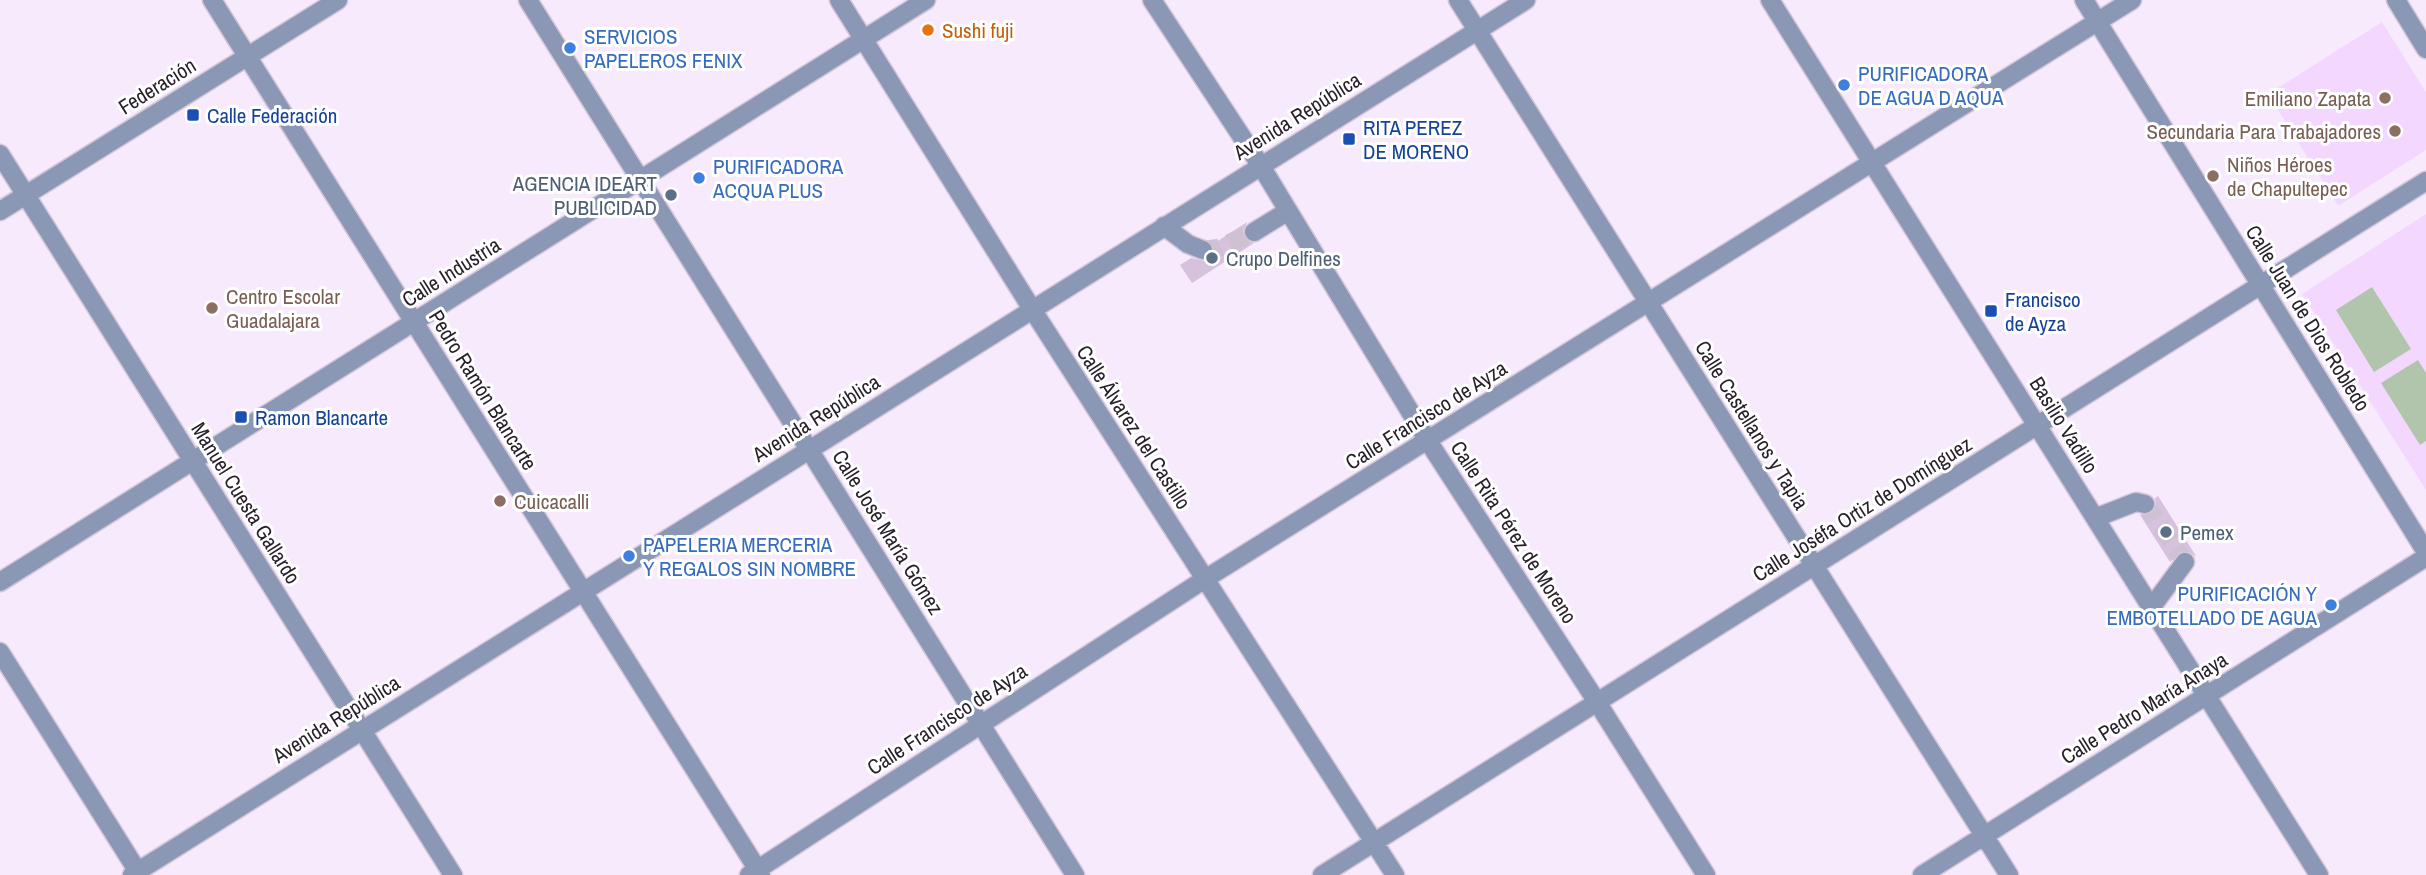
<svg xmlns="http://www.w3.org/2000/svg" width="2426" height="875" viewBox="0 0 2426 875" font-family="'Archivo Narrow',sans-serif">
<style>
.built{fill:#f4d7fe}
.green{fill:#b1c5ad}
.building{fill:#d6c2dd}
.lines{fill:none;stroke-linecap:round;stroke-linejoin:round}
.minor-tunnel{stroke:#cec1d3;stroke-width:18;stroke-dasharray:18 9;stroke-linecap:butt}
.minor-casing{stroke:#d2c5d7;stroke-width:21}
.minor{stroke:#8a97b5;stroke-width:18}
.food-dot{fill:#e8710a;stroke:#fff;stroke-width:2.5}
.shop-dot{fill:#3f7fe0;stroke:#fff;stroke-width:2.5}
.education-dot{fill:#8d6e63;stroke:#fff;stroke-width:2.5}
.transit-dot{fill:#1a4fb4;stroke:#fff;stroke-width:2.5}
.service-dot{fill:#5c6f8a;stroke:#fff;stroke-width:2.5}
.labels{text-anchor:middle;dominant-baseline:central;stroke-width:6;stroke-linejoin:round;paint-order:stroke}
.food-label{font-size:21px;fill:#c56008;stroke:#fff;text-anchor:start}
.shop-label{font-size:21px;fill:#366cbe;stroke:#fff;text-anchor:start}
.street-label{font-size:21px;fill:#271e2a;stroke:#fff}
.education-label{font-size:21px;fill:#785e54;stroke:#fff;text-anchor:start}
.transit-label{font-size:21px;fill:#164399;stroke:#fff;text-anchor:start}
.service-label{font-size:21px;fill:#4e5e75;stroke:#fff;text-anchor:start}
</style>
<rect width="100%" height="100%" fill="#f8eafd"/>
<!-- built -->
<path class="built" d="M2382 22 2426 92V150L2338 206 2268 94Z
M2426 214V490L2302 294Z"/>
<!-- green -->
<path class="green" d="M2372 287 2411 349 2374 372 2336 310Z
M2418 360 2426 373V441L2420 445 2381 383Z"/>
<!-- building -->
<path class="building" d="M1247 222 1243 232 1244 237 1254 243 1192 283 1180 265 1191 258 1204 261 1209 259 1214 254 1213 244Z
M2158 496 2196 556H2195L2187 551H2181L2170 562 2140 515H2148L2153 512 2156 506 2155 498Z"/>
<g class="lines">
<!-- minor-tunnel -->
<path class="minor-tunnel" d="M1203 250 1218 248 1254 232
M2145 504 2185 562"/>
<!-- minor casing -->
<g class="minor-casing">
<path id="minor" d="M212 0 761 875
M528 0 1075 875
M839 0 1032 309 1395 875
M1152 0 1261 166 1428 441 1597 702 1706 875
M1458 0 2009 875
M1770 0 2319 875
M2084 0 2426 552
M2396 0 2426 49
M0 154 453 875
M0 211 338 0
M1164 226 1188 244 1203 250
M1254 232 1288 211
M2095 518 2136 502 2145 504
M0 582 926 0
M2151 608 2185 562
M0 652 140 875
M132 875 1526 0
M749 875 1205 579 2132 0
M1322 875 2426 181
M1922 875 2426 557"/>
</g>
<!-- minor -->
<use href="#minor" class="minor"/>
</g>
<!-- markers -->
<circle class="food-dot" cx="928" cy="30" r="7"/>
<g class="shop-dot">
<circle cx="570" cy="48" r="7"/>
<circle cx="1844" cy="85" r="7"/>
<circle cx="699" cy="178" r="7"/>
<circle cx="629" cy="556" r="7"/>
<circle cx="2331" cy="605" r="7"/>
</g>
<g class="education-dot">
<circle cx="2385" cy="98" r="7"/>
<circle cx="2395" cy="131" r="7"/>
<circle cx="2213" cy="176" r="7"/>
<circle cx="212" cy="308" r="7"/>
<circle cx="500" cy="501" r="7"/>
</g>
<g class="transit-dot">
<rect x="186" y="108" width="14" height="14" rx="3.5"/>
<rect x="1342" y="132" width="14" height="14" rx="3.5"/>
<rect x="1984" y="304" width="14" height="14" rx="3.5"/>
<rect x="234" y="410" width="14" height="14" rx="3.5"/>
</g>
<g class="service-dot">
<circle cx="671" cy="195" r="7"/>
<circle cx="1212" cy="258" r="7"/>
<circle cx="2166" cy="532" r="7"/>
</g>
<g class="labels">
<!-- food labels -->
<g class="food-label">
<text x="942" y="30">Sushi fuji</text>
</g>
<!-- shop labels -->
<g class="shop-label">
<text x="584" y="36">SERVICIOS<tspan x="584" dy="24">PAPELEROS FENIX</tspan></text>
<text x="1858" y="73">PURIFICADORA<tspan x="1858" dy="24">DE AGUA D AQUA</tspan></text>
<text x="713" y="166">PURIFICADORA<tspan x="713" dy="24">ACQUA PLUS</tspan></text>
<text x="643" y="544">PAPELERIA MERCERIA<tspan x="643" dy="24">Y REGALOS SIN NOMBRE</tspan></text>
<text x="2317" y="593" text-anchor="end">PURIFICACIÓN Y<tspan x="2317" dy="24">EMBOTELLADO DE AGUA</tspan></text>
</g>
<!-- street labels -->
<g class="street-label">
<text transform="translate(157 86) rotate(-32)">Federación</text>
<text transform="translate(1297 116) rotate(-32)">Avenida República</text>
<text transform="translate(451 272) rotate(-32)">Calle Industria</text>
<text transform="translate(2308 318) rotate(58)">Calle Juan de Dios Robledo</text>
<text transform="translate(483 390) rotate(58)">Pedro Ramón Blancarte</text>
<text transform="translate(1426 415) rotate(-32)">Calle Francisco de Ayza</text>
<text transform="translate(816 418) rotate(-32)">Avenida República</text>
<text transform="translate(1752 425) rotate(58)">Calle Castellanos y Tapia</text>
<text transform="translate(2064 425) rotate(58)">Basilio Vadillo</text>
<text transform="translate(1134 427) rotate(57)">Calle Álvarez del Castillo</text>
<text transform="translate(246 503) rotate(58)">Manuel Cuesta Gallardo</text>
<text transform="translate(1862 509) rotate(-32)">Calle Joséfa Ortiz de Domínguez</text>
<text transform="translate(888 532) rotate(58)">Calle José María Gómez</text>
<text transform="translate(1514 532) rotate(57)">Calle Rita Pérez de Moreno</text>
<text transform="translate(2144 708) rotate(-32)">Calle Pedro María Anaya</text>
<text transform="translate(336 719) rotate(-32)">Avenida República</text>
<text transform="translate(947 719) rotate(-33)">Calle Francisco de Ayza</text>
</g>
<!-- education labels -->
<g class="education-label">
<text x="2371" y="98" text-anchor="end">Emiliano Zapata</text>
<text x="2381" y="131" text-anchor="end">Secundaria Para Trabajadores</text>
<text x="2227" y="164">Niños Héroes<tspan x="2227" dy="24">de Chapultepec</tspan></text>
<text x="226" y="296">Centro Escolar<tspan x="226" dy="24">Guadalajara</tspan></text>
<text x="514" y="501">Cuicacalli</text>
</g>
<!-- transit labels -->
<g class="transit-label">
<text x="207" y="115">Calle Federación</text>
<text x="1363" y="127">RITA PEREZ<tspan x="1363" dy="24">DE MORENO</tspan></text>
<text x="2005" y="299">Francisco<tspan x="2005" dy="24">de Ayza</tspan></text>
<text x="255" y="417">Ramon Blancarte</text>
</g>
<!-- service labels -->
<g class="service-label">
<text x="657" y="183" text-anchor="end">AGENCIA IDEART<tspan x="657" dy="24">PUBLICIDAD</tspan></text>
<text x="1226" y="258">Crupo Delfines</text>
<text x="2180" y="532">Pemex</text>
</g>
</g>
</svg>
